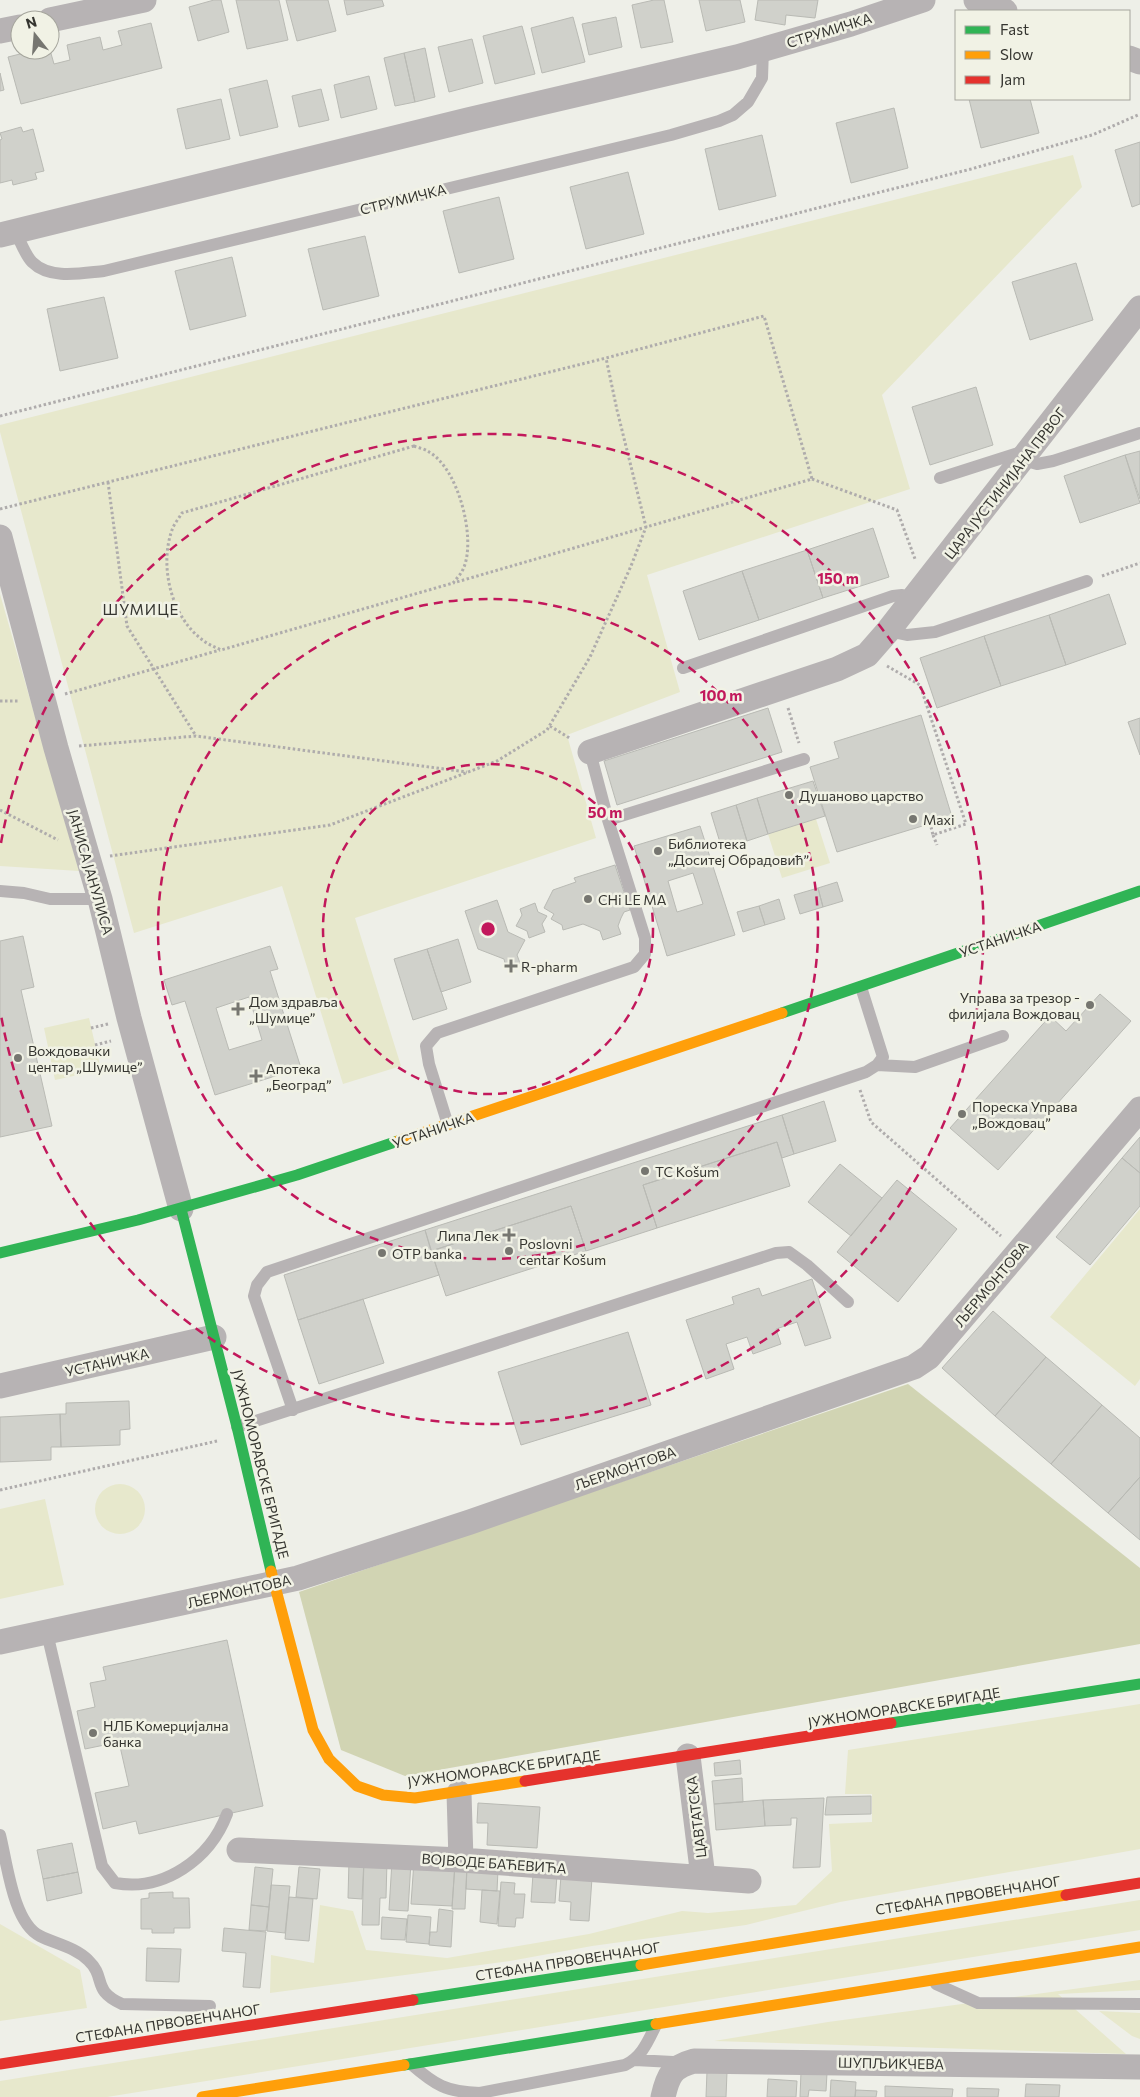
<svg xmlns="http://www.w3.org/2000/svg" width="1140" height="2097" viewBox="0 0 1140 2097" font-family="Commissioner,sans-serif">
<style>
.green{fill:#e7e8cc}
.forest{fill:#d1d4b3}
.building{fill:#d0d1cb;stroke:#b9bab4;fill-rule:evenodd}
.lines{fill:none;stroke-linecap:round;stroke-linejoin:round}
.path{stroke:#afacac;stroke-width:3;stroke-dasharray:2.5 2.5;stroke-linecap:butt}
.lane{stroke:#b7b3b4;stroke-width:12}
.street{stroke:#b7b3b4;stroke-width:25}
.fast{stroke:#30b455;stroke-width:11}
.slow{stroke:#ff9f0a;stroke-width:11}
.jam{stroke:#e5322d;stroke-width:11}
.ring{fill:none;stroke:#c2185b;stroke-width:2.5;stroke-dasharray:9 6}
.poi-dot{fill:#767670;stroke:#f1f2e5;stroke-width:2}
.labels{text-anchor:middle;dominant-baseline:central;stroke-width:5;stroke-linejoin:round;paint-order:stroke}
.street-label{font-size:14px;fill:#353530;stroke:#f1f2e5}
.poi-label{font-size:14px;fill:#353530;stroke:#f1f2e5;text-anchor:start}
.neighbourhood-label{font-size:15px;letter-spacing:1px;fill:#353530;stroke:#f1f2e5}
.centre{fill:#c2185b;stroke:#f1f2e5;stroke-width:2.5}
.ring-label{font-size:15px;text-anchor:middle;font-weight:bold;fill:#c2185b;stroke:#f1f2e5;stroke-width:5;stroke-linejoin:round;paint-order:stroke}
</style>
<rect width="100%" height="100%" fill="#eeefe8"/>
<!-- green -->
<path class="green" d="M1073 155 1082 187 882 395 910 489 647 575 680 692 567 735 596 838 355 918 401 1066 343 1084 282 886 134 933 0 432V425Z
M0 594 79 871 0 866Z
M816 819 830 863 782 878 768 834Z
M89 1018 101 1070 55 1080 44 1028Z
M1140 1209V1379L1135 1386 1050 1317Z
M95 1509a25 25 0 1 1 50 0a25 25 0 1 1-50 0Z
M45 1499 64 1585 0 1599V1509Z
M1140 1704V1849L840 1902 746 1925 592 1946 510 1961 270 1993 271 1955 314 1963 320 1905 353 1911 366 1950 447 1958 589 1934 682 1911 708 1913 796 1905 832 1871 829 1824 872 1822V1794H845L848 1750Z
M1140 1900V1930L107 2097H0V2081Z
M0 1924 80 1970 87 2008 0 2021Z
M1140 1980V1990L1058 1994 1126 2054 714 2041 828 2022Z
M1099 2011 1140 2013V2039L1132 2036Z"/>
<!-- forest -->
<path class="forest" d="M908 1384 1140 1568V1644L405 1776 341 1750 299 1592Z"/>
<!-- building -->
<path class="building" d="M214 0H221L229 32 198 41 189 7Z
M236 0H279L288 40 247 49Z
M286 0H328L336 31 297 41Z
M344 0H382L384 6 347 15Z
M654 0H664L673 42 641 48 632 5Z
M699 0H740L745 22 706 31Z
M758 0H818L815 18 786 15 785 25 755 20Z
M573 17 585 62 542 73 531 28Z
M616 17 622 47 589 55 582 24Z
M151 23 162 68 21 104 8 57 36 50H50L54 64 70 60 67 45 100 37 103 50 122 45 118 31Z
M522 26 535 74 495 84 483 36Z
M472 39 483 83 449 92 438 47Z
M425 48 435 97 415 102 404 53Z
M404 53 415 102 395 106 384 58Z
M0 73 4 90 0 91Z
M369 76 377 109 341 118 334 85Z
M267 80 278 127 240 136 229 89Z
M321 89 329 120 299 127 292 96Z
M221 99 230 139 186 149 177 109Z
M969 99H1030L1039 133 981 148Z
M894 108 908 168 851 183 836 123Z
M21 127 23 132 33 129 44 171 35 173 37 179 13 185 12 180 0 183V140L2 139 0 133Z
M762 135 776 196 719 210 705 149Z
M1140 142V204L1132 207 1115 150Z
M628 172 644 234 586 249 570 187Z
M499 197 514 259 459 273 443 211Z
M365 236 379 296 323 310 308 249Z
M232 257 246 316 190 330 175 271Z
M1076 263 1093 320 1030 340 1012 282Z
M104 297 118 358 60 371 47 309Z
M976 387 993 445 930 465 912 407Z
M1140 451V499L1125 455Z
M1125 455 1140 503 1080 523 1064 476Z
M873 528 889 577 823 598 807 550Z
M807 550 823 598 759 620 742 571Z
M742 571 759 620 699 640 683 591Z
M1109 594 1126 644 1066 665 1049 615Z
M1049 615 1066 665 1001 686 984 636Z
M984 636 1001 686 937 708 920 658Z
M768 708 782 752 617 805 604 761Z
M921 715 952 817 837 852 810 767 839 758 834 742Z
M1140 718V755L1128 722Z
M813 781 825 816 768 834 757 798Z
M757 798 768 834 747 841 736 805Z
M736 805 747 841 722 849 711 813Z
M700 826 735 935 667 956 634 846ZM693 873 703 904 677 912 668 881Z
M615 865 630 910 624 912 621 918 618 926 621 934 603 940 600 931 583 924 563 930 562 925 551 919 554 914 544 908 553 890 576 882 574 878Z
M837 882 843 901 823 907 818 888Z
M818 888 823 907 800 914 794 895Z
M779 899 785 919 765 925 759 906Z
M497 900 508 932 525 940 517 955 520 963 506 967 504 959 478 949 465 911Z
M535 903 538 912 547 916 542 924 545 932 529 938 527 931 516 926 522 915 520 909Z
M759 906 765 925 743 932 737 912Z
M23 936 34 987 21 990 52 1126 0 1137V941Z
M458 939 471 982 441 992 427 949Z
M270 946 278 969 270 971 301 1068 215 1095 185 1001 172 1005 164 980ZM249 997 262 1040 229 1050 216 1008Z
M427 949 447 1009 413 1020 394 959Z
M1100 994 1131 1021 998 1170 950 1128 1050 1016 1066 1031Z
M824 1101 836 1141 794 1154 782 1115Z
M782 1115 794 1154 782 1158 777 1142 643 1185 657 1228 586 1251 571 1206 431 1251 425 1230Z
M1140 1137V1173L1122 1158Z
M777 1142 790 1186 657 1228 643 1185Z
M1122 1158 1140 1173V1206L1090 1265 1056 1237Z
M840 1164 882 1198 851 1236 808 1202Z
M897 1180 957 1229 898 1302 837 1252Z
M571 1206 586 1251 446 1296 431 1251Z
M425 1230 439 1275 298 1320 284 1275Z
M812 1279 831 1338 805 1346 797 1322 776 1329 781 1344 753 1354 747 1337 726 1344 734 1369 706 1379 686 1320 734 1304 732 1297 759 1288 762 1296Z
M363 1299 384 1363 319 1384 298 1320Z
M993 1311 1046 1357 995 1416 942 1368Z
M628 1332 651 1405 521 1445 498 1372Z
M1046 1357 1102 1405 1051 1464 995 1416Z
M129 1401 130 1429 120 1430V1445L61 1447 60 1414H66V1403Z
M1102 1405 1140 1438V1477L1108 1513 1051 1464Z
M60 1414 61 1447H51V1460L0 1462V1417Z
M1140 1477V1540L1108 1513Z
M227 1640 263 1806 139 1834 136 1821 103 1829 95 1793 129 1786 119 1742 85 1749 77 1711 95 1707 90 1683 106 1680 103 1667Z
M740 1760 741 1774 715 1776 714 1763Z
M742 1778 743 1802 714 1804 712 1781Z
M871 1796V1814L825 1815 827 1797Z
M824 1798 820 1867 793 1868 797 1818H791V1825L765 1826 763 1800Z
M763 1800 765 1826 716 1830 714 1804Z
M478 1803 540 1807 537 1848 487 1845 488 1823H477Z
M72 1843 78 1872 43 1879 37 1850Z
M349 1860H364L362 1899 348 1898Z
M364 1860 387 1861 386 1898H380L379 1925H362Z
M392 1861 411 1862 408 1911 389 1910Z
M414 1861 455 1864 452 1906 411 1904Z
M455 1864 467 1865 465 1909H452Z
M255 1867 273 1869 269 1907 251 1905Z
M299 1867 320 1869 317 1899 296 1897Z
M467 1868 498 1870 497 1891 466 1889Z
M78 1872 82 1893 47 1901 43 1879Z
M533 1874 557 1875 555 1903 531 1902Z
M561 1876 592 1878 589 1921 570 1920 571 1902 559 1901Z
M501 1882 515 1883 514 1894H525L523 1918H516L515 1927 498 1926Z
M271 1885 290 1886 285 1933 267 1931Z
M482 1890 500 1891 497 1924 480 1922Z
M173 1892V1898H189L190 1928H174V1933H152V1929H141V1899L149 1898V1893Z
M289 1897 313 1899 309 1941 285 1939Z
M251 1905 269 1907 266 1931 249 1930Z
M439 1909 453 1911 451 1947 429 1945 430 1932H437Z
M408 1915 431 1917 429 1944 406 1942Z
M382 1917 407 1919 405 1940 381 1939Z
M224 1928 266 1932 260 1988 243 1987 246 1953 222 1951Z
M147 1948 181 1949 179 1982 146 1981Z
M707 2071 727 2072 726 2097H706Z
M801 2072 827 2073 826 2091 809 2090 808 2097H800Z
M768 2079 797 2081 796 2097H767Z
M831 2080 856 2082 855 2097H830Z
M1026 2084 1060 2085 1059 2097H1025Z
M885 2086 953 2089 952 2097H885Z
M967 2088 999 2089 998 2097H967Z
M856 2090 877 2091 876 2097H855Z"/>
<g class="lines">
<!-- path -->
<path class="path" d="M0 416 971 169 1092 135 1140 114
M414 446C419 448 425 449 429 452 458 468 476 537 464 567 462 573 457 578 453 583L221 650C215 647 209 645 204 641 171 618 159 566 172 530 174 524 179 518 182 513Z
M812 479 897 510 915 559
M108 482 127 626 196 736
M0 509 606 358 764 316 812 479 453 583
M1102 576 1140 563
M887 666 920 685 966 824 933 835 930 823
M65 694 220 650
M0 701H19
M788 708 799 743
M550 726 571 739
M79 746 196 736 467 772
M0 810 58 840
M933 835 937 845
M110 856 330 825 497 761 547 730 590 657 631 566 646 527 617 410 606 358
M91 1028 108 1024
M95 1045 111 1041
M860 1090 871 1122 1001 1236
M0 1490 217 1441"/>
<!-- lane -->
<path class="lane" d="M15 231C20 240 25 255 32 262 50 280 82 273 104 271L671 135 719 121 733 115 748 102 762 78 763 49
M1023 460 1037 464 1053 461 1140 433
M940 478 1024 451
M888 631 907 635 935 632 1087 581
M683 668 893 596 902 595 914 599
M608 820 804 759
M0 891 24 893 50 899H100
M877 1065 915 1067 1003 1036
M448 1125 429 1064 426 1046 437 1033 634 967 645 954V938L608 820 590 752
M293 1410 254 1296 257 1285 267 1272 866 1072 877 1065 883 1057 861 987
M237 1427 776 1253 789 1252 807 1265 848 1302
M47 1633 102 1866 115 1883C164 1892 210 1859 227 1814
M0 1835C7 1862 13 1923 40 1936 56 1944 75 1947 88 1960 107 1978 91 1990 122 2004L210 2006
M936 1984 978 2003 1140 2004
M635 2060 673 2062 679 2065
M411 2064C435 2085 446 2092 480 2093L625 2065C642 2057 648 2041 656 2025"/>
<!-- street -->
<path class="street" d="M976 0 1005 11
M50 20 144 0
M0 31 20 27
M1129 58 1140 62
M0 235 468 120 737 57 851 24 923 0
M0 537 56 748 100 899 129 1018 181 1209
M590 752 837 669 867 655 888 631 1140 308
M0 1386 214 1337
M0 1642 298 1578 470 1522 914 1367 929 1357 1140 1109
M688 1756 703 1877
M459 1793 461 1860
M239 1850 461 1860 749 1881
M663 2097C668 2075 672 2067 694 2061L1140 2067"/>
<!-- fast -->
<path class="fast" d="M782 1013 1140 891
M181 1209 237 1427 271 1571
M0 1253 138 1220 297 1175 398 1141
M891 1723 1140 1684
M413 2000 641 1965
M404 2065 656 2024"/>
<!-- slow -->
<path class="slow" d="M398 1141 782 1013
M271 1571 313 1730 329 1759 357 1786 383 1795 415 1798 525 1781
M641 1965 1066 1895
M656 2024 1140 1947
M202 2097 404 2065"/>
<!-- jam -->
<path class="jam" d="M525 1781 891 1723
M1066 1895 1140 1883
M0 2064 413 2000"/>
</g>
<!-- distance rings -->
<g class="ring">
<circle cx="488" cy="929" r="165"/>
<circle cx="488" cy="929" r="330"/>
<path d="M1 843A495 495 0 1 1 1 1015"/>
</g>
<!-- markers -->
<g class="poi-dot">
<circle cx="789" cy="795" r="5"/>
<circle cx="913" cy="819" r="5"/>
<circle cx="658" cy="851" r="5"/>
<circle cx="588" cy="899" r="5"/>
<path d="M508.5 958.5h5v5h5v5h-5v5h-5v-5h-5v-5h5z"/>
<circle cx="1090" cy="1005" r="5"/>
<path d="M235.5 1001.5h5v5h5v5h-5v5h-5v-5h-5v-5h5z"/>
<circle cx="18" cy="1058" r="5"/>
<path d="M253.5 1068.5h5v5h5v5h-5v5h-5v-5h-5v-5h5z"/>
<circle cx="962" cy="1114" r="5"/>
<circle cx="645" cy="1171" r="5"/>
<path d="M506.5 1227.5h5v5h5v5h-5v5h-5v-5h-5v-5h5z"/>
<circle cx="509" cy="1251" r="5"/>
<circle cx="382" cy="1253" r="5"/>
<circle cx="93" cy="1733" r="5"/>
</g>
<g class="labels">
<!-- street labels -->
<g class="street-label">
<text transform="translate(829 30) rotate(-17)">СТРУМИЧКА</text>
<text transform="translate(403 199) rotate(-14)">СТРУМИЧКА</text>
<text transform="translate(1005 483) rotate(-52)">ЦАРА ЈУСТИНИЈАНА ПРВОГ</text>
<text transform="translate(91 872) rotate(74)">ЈАНИСА ЈАНУЛИСА</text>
<text transform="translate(1000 939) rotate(-19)">УСТАНИЧКА</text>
<text transform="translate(433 1130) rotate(-19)">УСТАНИЧКА</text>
<text transform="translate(991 1284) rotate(-50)">ЉЕРМОНТОВА</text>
<text transform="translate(107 1362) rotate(-13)">УСТАНИЧКА</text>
<text transform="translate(261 1464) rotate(76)">ЈУЖНОМОРАВСКЕ БРИГАДЕ</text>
<text transform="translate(625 1468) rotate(-19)">ЉЕРМОНТОВА</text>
<text transform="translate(239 1591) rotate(-13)">ЉЕРМОНТОВА</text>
<text transform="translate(904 1707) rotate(-9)">ЈУЖНОМОРАВСКЕ БРИГАДЕ</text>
<text transform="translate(504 1768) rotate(-8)">ЈУЖНОМОРАВСКЕ БРИГАДЕ</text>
<text transform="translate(696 1817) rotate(-97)">ЦАВТАТСКА</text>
<text transform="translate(494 1863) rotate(4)">ВОЈВОДЕ БАЋЕВИЋА</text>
<text transform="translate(968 1895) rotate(-9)">СТЕФАНА ПРВОВЕНЧАНОГ</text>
<text transform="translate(568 1961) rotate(-9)">СТЕФАНА ПРВОВЕНЧАНОГ</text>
<text transform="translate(168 2023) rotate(-9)">СТЕФАНА ПРВОВЕНЧАНОГ</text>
<text transform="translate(891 2063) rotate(1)">ШУПЉИКЧЕВА</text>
</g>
<!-- poi labels -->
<g class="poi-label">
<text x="799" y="795">Душаново царство</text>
<text x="923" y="819">Maxi</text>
<text x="668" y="843">Библиотека<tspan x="668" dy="16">„Доситеј Обрадовић”</tspan></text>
<text x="598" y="899">CHi LE MA</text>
<text x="521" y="966">R-pharm</text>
<text x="1080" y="997" text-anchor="end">Управа за трезор -<tspan x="1080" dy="16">филијала Вождовац</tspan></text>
<text x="249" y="1001">Дом здравља<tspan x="249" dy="16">„Шумице”</tspan></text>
<text x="28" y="1050">Вождовачки<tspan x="28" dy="16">центар „Шумице”</tspan></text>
<text x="266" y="1068">Апотека<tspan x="266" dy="16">„Београд”</tspan></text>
<text x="972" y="1106">Пореска Управа<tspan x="972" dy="16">„Вождовац”</tspan></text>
<text x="655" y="1171">TC Košum</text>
<text x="499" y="1235" text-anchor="end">Липа Лек</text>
<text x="519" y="1243">Poslovni<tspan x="519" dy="16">centar Košum</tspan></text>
<text x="392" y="1253">OTP banka</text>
<text x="103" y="1725">НЛБ Комерцијална<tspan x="103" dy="16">банка</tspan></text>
</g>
<!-- neighbourhood labels -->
<g class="neighbourhood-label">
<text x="141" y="609">ШУМИЦЕ</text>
</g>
</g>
<circle cx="488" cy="929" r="8" class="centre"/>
<g class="ring-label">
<text x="838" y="584">150 m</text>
<text x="721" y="701">100 m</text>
<text x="605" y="818">50 m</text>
</g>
<!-- legend -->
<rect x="955" y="10" width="175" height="90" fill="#f1f2e5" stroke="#a6a69d"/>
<rect x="965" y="26" width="25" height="8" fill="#30b455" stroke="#a6a69d"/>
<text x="1000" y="35" font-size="15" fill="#353530">Fast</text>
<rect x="965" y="51" width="25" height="8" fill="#ff9f0a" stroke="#a6a69d"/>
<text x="1000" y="60" font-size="15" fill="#353530">Slow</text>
<rect x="965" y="76" width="25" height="8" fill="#e5322d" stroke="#a6a69d"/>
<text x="1000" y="85" font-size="15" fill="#353530">Jam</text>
<!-- north arrow -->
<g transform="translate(35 35) rotate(343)"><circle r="24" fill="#f1f2e5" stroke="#a6a69d"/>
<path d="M0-4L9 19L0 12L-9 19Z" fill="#767670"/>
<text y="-8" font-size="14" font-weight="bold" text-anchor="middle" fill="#353530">N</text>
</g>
</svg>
